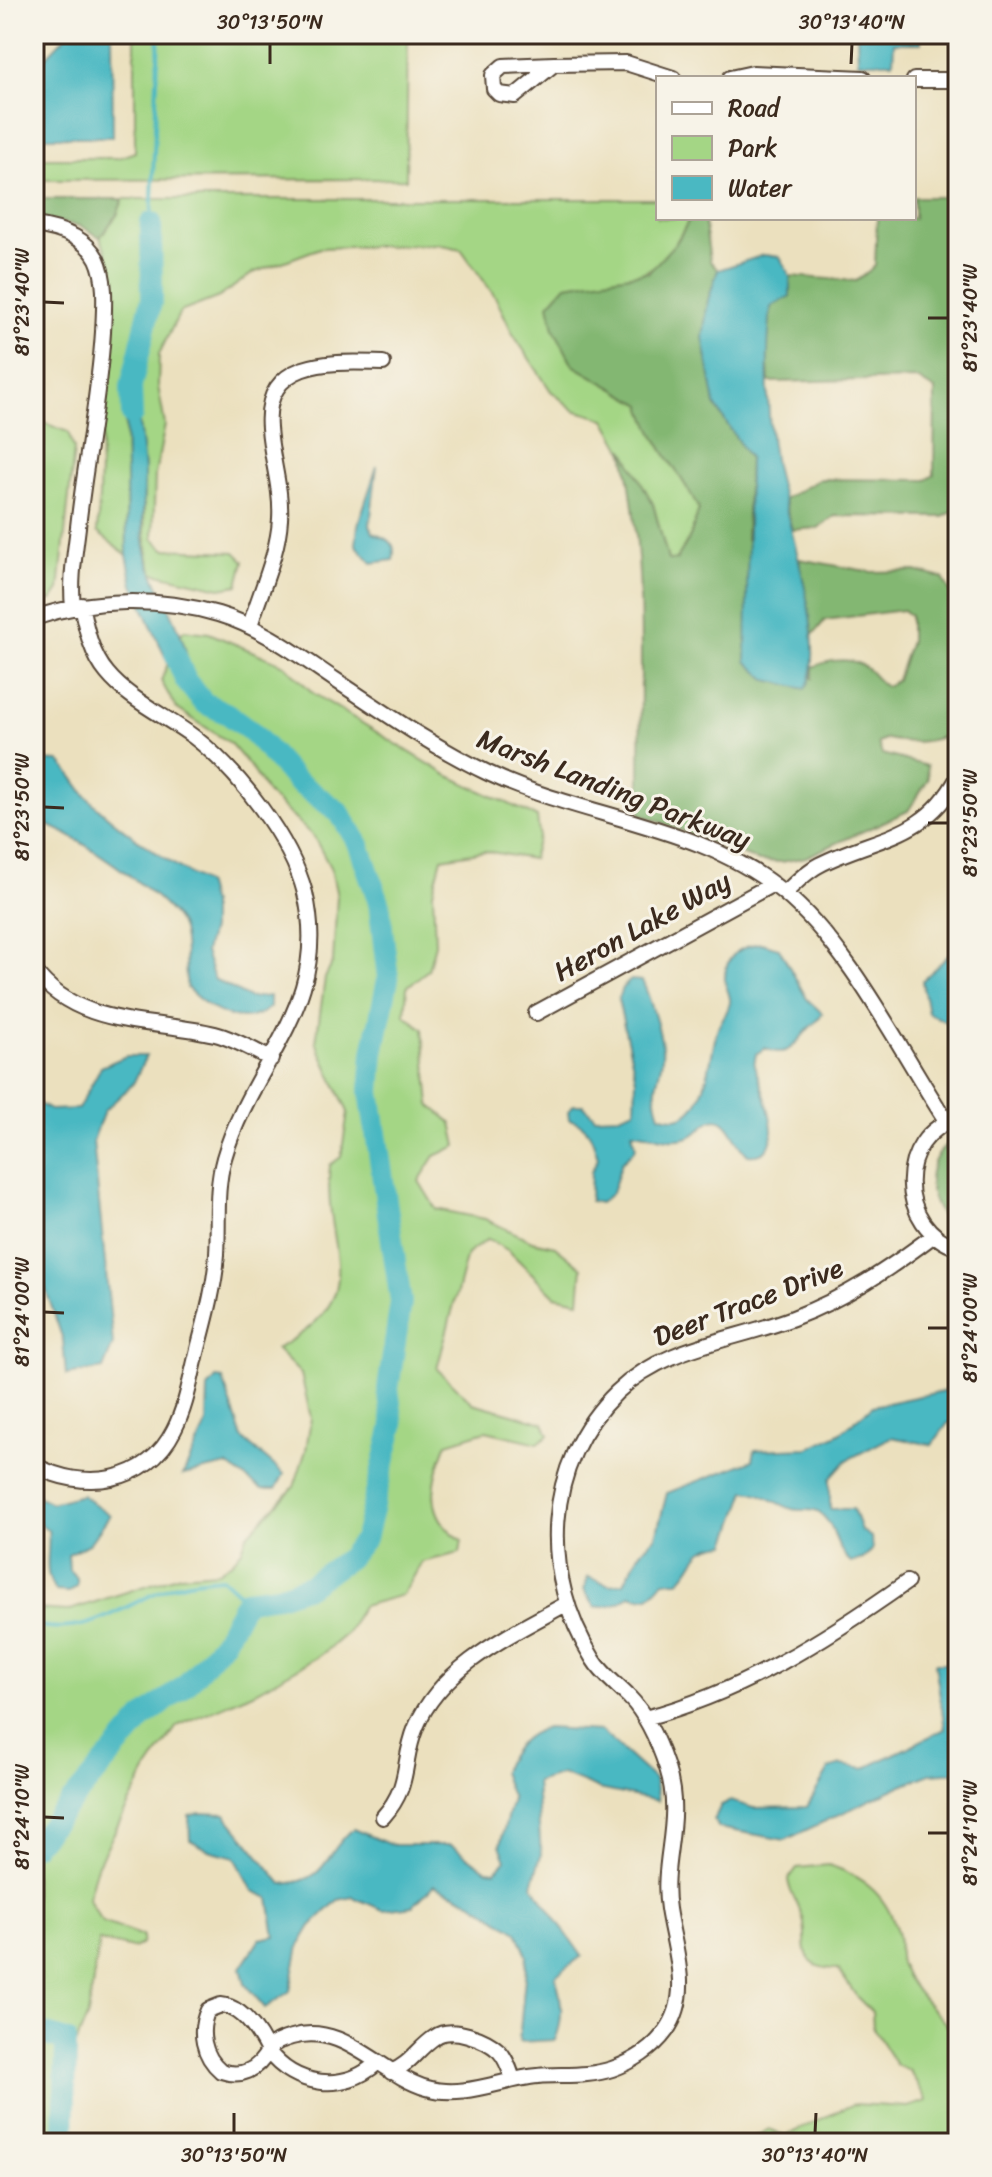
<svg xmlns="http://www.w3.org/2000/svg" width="992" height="2177" viewBox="0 0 992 2177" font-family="Sriracha,sans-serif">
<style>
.green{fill:#a4d685;stroke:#708052;stroke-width:2}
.forest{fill:#83b772;stroke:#5f7048;stroke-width:2}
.water{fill:#4ab8c2;stroke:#427170;stroke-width:2}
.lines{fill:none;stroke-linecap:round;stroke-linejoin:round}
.stream{stroke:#4ab8c2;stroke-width:4}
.river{stroke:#4ab8c2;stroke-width:22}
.minor-casing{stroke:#554536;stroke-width:18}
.minor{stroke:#fff;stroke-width:14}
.ticks{fill:none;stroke:#3b2a1e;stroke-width:3}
.labels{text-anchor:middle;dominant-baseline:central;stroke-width:6;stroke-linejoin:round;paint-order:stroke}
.street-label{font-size:28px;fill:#3b2a1e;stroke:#f7f3e8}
.neatline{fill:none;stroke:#3b2a1e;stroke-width:3}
.ticks-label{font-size:20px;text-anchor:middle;fill:#3b2a1e}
</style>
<rect width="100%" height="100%" fill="#f7f3e8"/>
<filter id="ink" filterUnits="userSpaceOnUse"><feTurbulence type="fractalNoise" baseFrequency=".0125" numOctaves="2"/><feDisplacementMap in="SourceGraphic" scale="16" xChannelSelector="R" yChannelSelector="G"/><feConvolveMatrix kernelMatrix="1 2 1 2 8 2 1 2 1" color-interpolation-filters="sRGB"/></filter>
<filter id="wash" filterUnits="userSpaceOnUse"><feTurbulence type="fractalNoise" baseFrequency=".006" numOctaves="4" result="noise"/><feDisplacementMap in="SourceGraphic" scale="32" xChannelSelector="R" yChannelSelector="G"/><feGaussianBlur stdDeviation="1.8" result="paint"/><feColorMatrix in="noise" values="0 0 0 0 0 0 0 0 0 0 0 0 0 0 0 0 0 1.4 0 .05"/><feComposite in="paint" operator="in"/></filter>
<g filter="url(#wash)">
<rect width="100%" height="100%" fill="#ebe0be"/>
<!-- green -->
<path class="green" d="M135 34H408L406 179 34 180V158H118L135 152Z
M123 199H658V218H690C660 274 645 278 584 282L573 365 642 405C653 444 681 473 699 509L690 537 676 560H668L653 504 605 419 574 410 551 391 513 334 496 298 461 249 437 244 320 248 253 273 219 297 180 312 159 354 158 386 165 425 155 475 153 538 164 549 235 552 244 561 238 585 220 588 153 573C142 539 144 509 144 474 144 447 133 420 125 395L127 555 97 532C100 499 99 466 102 433 107 367 130 300 100 237L117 215Z
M34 419 68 432 74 449 59 590 52 600 34 602Z
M184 630 209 633 285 665 313 693 447 775 537 817 539 834 532 859 485 851 442 858 433 892 435 944 428 970 407 987 405 1015 423 1029 430 1105 452 1123 457 1146 435 1156 419 1181 436 1209 485 1219 532 1241 555 1246 582 1268 579 1301 555 1296 509 1251 488 1239 467 1254 437 1369 473 1403 544 1423 549 1435 538 1443 486 1431 447 1443C432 1480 423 1516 462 1540L460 1553 422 1562 403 1595 362 1606 347 1633 321 1655 253 1693 177 1726 147 1770 119 1823 97 1866 88 1898 102 1922 143 1936 142 1944 133 1948 99 1941 88 2015 76 2044 75 2074 71 2078 73 2143H34V1609L67 1611 180 1575 218 1572 233 1561 242 1550 247 1535 294 1487 306 1450 311 1418 301 1374 276 1349C379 1295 321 1250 330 1165L341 1157 348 1112 316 1042 325 978 333 962 337 896 331 869 314 837 267 793 253 770 230 743 176 708 161 681 168 663 187 680 190 668 180 636Z
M829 1865C865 1877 889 1897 898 1936 900 1945 897 1957 901 1966 914 1994 939 2014 958 2038V2143H744L769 2129 785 2136 854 2104 908 2107 927 2101 910 2071 896 2065 873 2028 872 2012 857 1997 838 1969C792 1969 811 1940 802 1915 797 1902 790 1894 788 1880L797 1868Z"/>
<!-- forest -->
<path class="forest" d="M914 197H949L958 387 954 511 943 517 835 516 818 528 792 530 784 499 820 479 926 480 934 475 935 390 917 379 769 382 767 349 771 306 790 296V276L856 281 875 266 877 218H914Z
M34 199H123L117 215 100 237 81 226 34 218Z
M690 218H704L710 261 718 270 708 300 715 405 749 458 746 539 813 679V667C828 660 851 656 866 668 874 674 877 681 886 686L897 680 910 641V616L903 610 825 620 812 636 799 559 872 572 915 571 943 578 958 608V730C934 743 912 744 886 739L878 743 882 754 927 766 928 780 908 811 806 857 782 862 759 861 640 814C639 692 649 567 623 448L653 504 668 560H676L690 537 699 509C681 473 653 444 642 405L573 365 554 329 549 304 566 285 649 272 678 240Z
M958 1137V1233C925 1209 917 1159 958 1137Z"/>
<!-- water -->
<path class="water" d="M68 34H112L113 137H34L36 67Z
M857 34H921V43H894L893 62H858Z
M764 255 780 257 790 276V296L771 307C766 358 766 414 775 465 784 510 832 654 805 689L767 680 746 661 749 458 715 405 703 337 708 300 718 270Z
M131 387 135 392C138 419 143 446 144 473 145 497 140 522 145 547 152 590 197 640 186 681L168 663 133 585 127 555 125 394Z
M377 466 370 525 373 533C389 540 397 541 393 560L372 563 356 545 358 525Z
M34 760 59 761C71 772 78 787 89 799 114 826 173 865 205 883L211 904V929L205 952 214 979 249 998 270 996V1007C242 1032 208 1009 187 988 184 971 187 942 181 927 168 896 67 828 34 820Z
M761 943 779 948 807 999 822 1013C819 1021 815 1022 809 1028 796 1043 787 1060 766 1048L756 1054 754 1065C761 1086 794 1160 748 1155 738 1146 735 1133 726 1124 711 1109 701 1134 689 1137 668 1144 653 1133 632 1132L636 1148 622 1162 612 1193 600 1203 590 1201 591 1172 598 1158C593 1139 589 1124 569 1119L568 1111 574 1105H583L595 1117 619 1116 635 1110 636 1079 618 999 622 988 631 980 642 981C648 992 661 1034 662 1047 665 1073 648 1083 660 1115 706 1134 709 1059 717 1031 719 1022 729 1012 730 1002 731 994 724 986 725 978 725 955 741 946 761 943Z
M958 946V1028L928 1013 922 981Z
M126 1056H146L133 1084 104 1111 93 1141 113 1344 103 1369 66 1375 63 1340 34 1255V1101L50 1110 78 1109 101 1067Z
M216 1378 223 1379 242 1438 284 1474 276 1489H262L227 1465 183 1475 207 1423 208 1388Z
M958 1388V1423H948L932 1445 891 1437 847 1460 830 1479V1509H853L861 1530 871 1537 872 1550 863 1559 851 1562C835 1550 837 1528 822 1515 814 1507 802 1512 792 1509 775 1503 765 1493 746 1491L727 1544C690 1547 701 1561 679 1581H664C653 1595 648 1601 630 1595 619 1605 609 1606 595 1607L584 1590 588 1577 610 1585 624 1583 639 1554 656 1536 667 1493 753 1460 755 1450 809 1448 840 1433 873 1406Z
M34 1489 39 1497 51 1503 82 1495 110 1515 89 1544 68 1554 69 1570 77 1578V1586L69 1592 56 1591C41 1572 51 1552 48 1530L34 1519Z
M935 1663H947L958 1707V1772L930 1774 902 1785 785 1840 719 1828 714 1820 721 1805 731 1801 753 1808 807 1807 829 1769 841 1765 864 1769 945 1729Z
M546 1728 601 1731 654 1779 658 1801 599 1789 562 1774 536 1782 541 1855 532 1885 582 1956 555 1976C562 1997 564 2020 555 2040L519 2042 527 1955 517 1932 470 1901 434 1885 413 1906 383 1910 353 1897 338 1900 311 1926 299 1946 290 1991 265 2008 245 1984 241 1968 260 1939 275 1936 269 1898 253 1891 235 1857 209 1850 190 1840 189 1816 200 1813 225 1814 282 1884C330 1881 322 1855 353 1829L391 1845H451L487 1870 496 1871 506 1860 500 1845 512 1799 502 1772C510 1751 523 1734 546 1728Z"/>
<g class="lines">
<!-- stream -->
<path class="stream" d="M151 223 159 34
M34 1625C91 1637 118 1607 168 1588 185 1581 204 1580 222 1578L246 1600"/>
<!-- river -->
<path class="river" d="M132 415 131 387 152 298 151 223
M34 1845 143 1718 186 1685 223 1642 246 1600 278 1596 310 1585 349 1558 365 1538 393 1426 388 1389 401 1302 370 1092 373 1053 388 979 379 902 359 845 339 812 296 781 252 732 228 714 204 703 186 681 175 654
M34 2031 66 2041 64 2143"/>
</g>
</g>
<g filter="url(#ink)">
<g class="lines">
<!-- minor casing -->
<g class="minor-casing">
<path id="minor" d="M554 64 515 96 499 94 494 89 493 75 503 66Z
M554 64 626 63 673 78
M730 78 753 73 863 78
M914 80H958
M34 225C57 228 85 236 97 259 107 280 104 309 103 332 99 397 85 462 78 527 75 553 70 580 73 607
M34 618C93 598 158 597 218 614 261 627 297 654 334 679 384 712 433 747 488 773 582 818 701 824 783 892 850 947 899 1049 947 1122
M250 626C260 592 278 555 280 519 282 489 271 458 269 428 263 356 335 362 383 363
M785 893C795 883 806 872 819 865 875 836 925 840 958 777
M34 970C77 1028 152 1019 215 1034 235 1039 253 1050 271 1059
M536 1013 773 884
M958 1118C894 1137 896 1228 958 1248
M34 1465C83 1492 147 1484 174 1430 187 1405 191 1375 198 1349 206 1318 215 1286 217 1254 219 1221 215 1190 224 1158 252 1061 332 1004 305 893 291 839 238 771 194 737 166 716 129 700 107 673 91 654 86 628 81 605
M645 1718C743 1692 825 1640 907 1582
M383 1817C412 1784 401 1764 416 1727 441 1666 512 1634 566 1604
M221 2005C243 2007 259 2033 268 2051 258 2070 241 2078 221 2071 203 2056 198 2031 208 2010Z
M377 2063C344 2093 295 2087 268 2051 273 2042 282 2040 292 2037 344 2021 381 2075 427 2088 464 2099 502 2079 538 2076 562 2074 588 2077 612 2069 632 2062 653 2049 666 2031 693 1994 674 1949 668 1909 660 1860 684 1821 667 1768 659 1744 647 1715 629 1697 616 1684 602 1674 593 1659 540 1575 543 1463 617 1392 666 1345 733 1341 793 1318 846 1298 889 1269 934 1235
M391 2072C411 2064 418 2048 435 2037 451 2025 486 2039 499 2051 506 2058 510 2070 513 2079"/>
</g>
<!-- minor -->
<use href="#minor" class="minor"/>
</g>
</g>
<!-- ticks -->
<path class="ticks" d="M270 64V44M851 64 852 44M44 302 64 303M928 318H948M44 807 64 808M928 823H948M44 1312 64 1313M928 1328H948M44 1817 64 1818M928 1833H948M234 2133V2113M815 2133 816 2113"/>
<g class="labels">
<!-- street labels -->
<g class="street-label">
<text transform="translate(614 789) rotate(21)">Marsh Landing Parkway</text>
<text transform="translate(642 926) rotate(-29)">Heron Lake Way</text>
<text transform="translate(748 1302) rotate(-21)">Deer Trace Drive</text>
</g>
</g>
<!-- margin -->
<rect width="992" height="2177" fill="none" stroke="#f7f3e8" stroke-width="88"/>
<!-- legend -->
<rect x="656" y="76" width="260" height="144" fill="#f7f3e8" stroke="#aca397" stroke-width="2"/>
<rect x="672" y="102" width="40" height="12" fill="#ffffff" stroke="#aca397" stroke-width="2"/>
<text x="728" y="116" font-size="24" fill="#3b2a1e">Road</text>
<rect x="672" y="136" width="40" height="24" fill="#a4d685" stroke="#aca397" stroke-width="2"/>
<text x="728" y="156" font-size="24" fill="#3b2a1e">Park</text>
<rect x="672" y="176" width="40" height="24" fill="#4ab8c2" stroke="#aca397" stroke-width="2"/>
<text x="728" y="196" font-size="24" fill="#3b2a1e">Water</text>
<rect x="44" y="44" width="904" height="2089" class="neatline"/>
<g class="ticks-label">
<text x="270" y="29">30°13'50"N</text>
<text x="852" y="29">30°13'40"N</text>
<text transform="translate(22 302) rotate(-90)" y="7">81°23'40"W</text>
<text transform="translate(970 318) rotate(-90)" y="7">81°23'40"W</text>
<text transform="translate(22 807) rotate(-90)" y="7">81°23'50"W</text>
<text transform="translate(970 823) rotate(-90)" y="7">81°23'50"W</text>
<text transform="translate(22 1312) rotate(-90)" y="7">81°24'00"W</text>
<text transform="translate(970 1328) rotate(-90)" y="7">81°24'00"W</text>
<text transform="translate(22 1817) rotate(-90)" y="7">81°24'10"W</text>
<text transform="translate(970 1833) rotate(-90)" y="7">81°24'10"W</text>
<text x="234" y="2162">30°13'50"N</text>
<text x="815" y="2162">30°13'40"N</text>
</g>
</svg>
